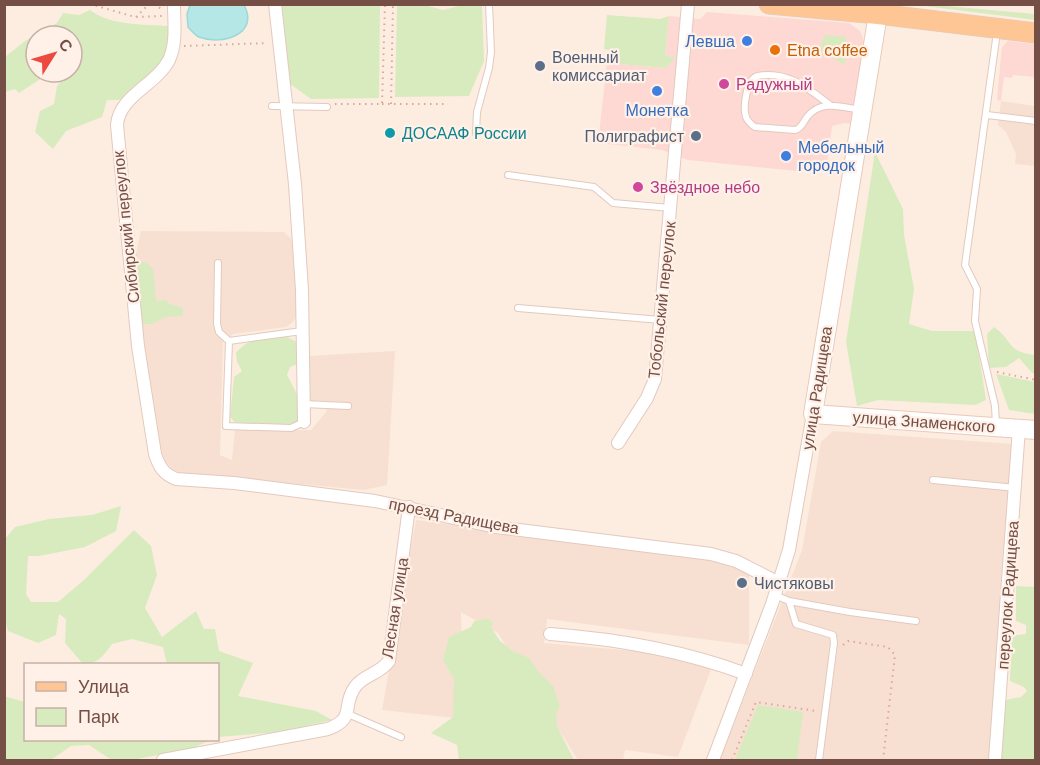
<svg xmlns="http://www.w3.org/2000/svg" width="1040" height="765" viewBox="0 0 1040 765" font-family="Helvetica,sans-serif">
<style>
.residential{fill:#f7e0d1}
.commercial{fill:#fed8d2}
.green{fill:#d7ebbe}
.water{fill:#b4e7e6;stroke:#99d9d9;stroke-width:1.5}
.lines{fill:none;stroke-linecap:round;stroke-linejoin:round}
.service-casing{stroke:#e3c9be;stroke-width:8}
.minor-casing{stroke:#e3c9be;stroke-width:14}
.secondary-casing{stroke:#e9c9bb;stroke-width:20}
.primary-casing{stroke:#d8cecb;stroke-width:21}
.path{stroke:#d8a89a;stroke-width:2;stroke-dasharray:1.5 4.5;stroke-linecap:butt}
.service{stroke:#fff;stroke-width:6}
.minor{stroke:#fff;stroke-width:12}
.secondary{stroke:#fff;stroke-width:18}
.primary{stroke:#ffc695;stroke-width:20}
.shop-dot{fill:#3f7fe0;stroke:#fff1e7;stroke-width:2}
.food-dot{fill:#e8710a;stroke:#fff1e7;stroke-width:2}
.service-dot{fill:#5c6f8a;stroke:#fff1e7;stroke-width:2}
.hotel-dot{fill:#d1479c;stroke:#fff1e7;stroke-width:2}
.culture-dot{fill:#0f9aa8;stroke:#fff1e7;stroke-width:2}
.labels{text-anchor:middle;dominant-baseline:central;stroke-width:4.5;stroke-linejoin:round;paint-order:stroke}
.shop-label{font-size:16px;fill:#366cbe;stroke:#fff1e7;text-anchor:end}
.food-label{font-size:16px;fill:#c56008;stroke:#fff1e7;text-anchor:start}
.service-label{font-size:16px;fill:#4e5e75;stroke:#fff1e7;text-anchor:start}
.hotel-label{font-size:16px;fill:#b23c85;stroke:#fff1e7;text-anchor:start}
.culture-label{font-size:16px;fill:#0d838f;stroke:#fff1e7;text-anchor:start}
.street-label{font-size:16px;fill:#754f46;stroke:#fff1e7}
</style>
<rect width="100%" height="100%" fill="#fdede0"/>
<!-- residential -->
<path class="residential" d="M1001 101 1035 106V166L1015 164 1016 154 1006 132 998 125Z
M141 231 284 232 293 241 299 311 293 322 286 327 233 334 223 342 220 455 232 460 235 430H311L327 411 322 401H310L309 356 395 351 387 485 364 490 178 473 164 461 155 422 141 324 140 293 134 262Z
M833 431 1013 444 990 760H720L802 550 821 442Z
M416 520 657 549 749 569V645L547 619 544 643 679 655 713 664 678 757 625 750 623 760H578L498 633 461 612 464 719 382 710Z"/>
<!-- commercial -->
<path class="commercial" d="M707 12 849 23 860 31 864 41 852 124 844 123 832 126 826 172 813 171 812 168 797 166 796 171 688 160 662 150 598 143 607 63 666 68 675 58 665 56 669 16 700 19Z
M1008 41 1035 44V77L1013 75 1012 78 1004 77 1001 101 997 100 1001 56 1002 47Z"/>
<!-- green -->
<path class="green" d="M282 5H380L379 98 311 99 289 83Z
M397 5H424L443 10 459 6 482 5 484 61 469 96 395 97Z
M917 5H936L1035 14V20Z
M90 10C111 26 143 24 168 26 169 35 172 45 168 54 162 68 132 90 119 100H107L102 117 66 131 53 149 35 132 40 111 54 104 57 86 69 72H72V36H36V72H51L19 93 15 89 5 92V57L25 41 57 23 63 13 79 15Z
M607 15 660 19 669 16 665 56 676 57 666 68 607 63 609 50 604 49Z
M824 35 846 37 845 65 820 51Z
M875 152 903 209 904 235 914 289 909 324 932 331H975L986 400 975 405 878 400 857 406 846 342Z
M134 262H146L153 269 156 301 165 300 170 304 183 308V316L166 317 152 324H141L140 293Z
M994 327C1014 341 1005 351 1035 355V373H1032L1019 358 1006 367 989 368 987 334Z
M287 337 297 342 298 364 290 367 287 375 300 400 301 419C283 431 256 424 235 422L230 417 234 377 242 371 237 362 236 353C248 337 268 338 287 337Z
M996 374 1035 382V414L1009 410Z
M121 506 116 531 85 547 39 556H28L26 594 31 602H58L84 580 134 530 151 546 157 575 145 608 162 637 196 611 204 629H215L219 651 253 663 238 696 316 711 332 720 279 732 218 737V664H167L163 647 132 639 112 644C104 655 98 664 83 664L65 643 66 619 59 614 56 635 38 643 8 631 4 616 5 539 15 527 49 519 92 515Z
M1016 586 1035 587V760H1001L1006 700 1021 697 1027 691 1024 687 1010 681 1011 636 1026 634V625L1016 621Z
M488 619 493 622 491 627 500 641 514 652 529 658 537 670 553 686 560 706 556 713 557 726 574 760H459L457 745 431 733 453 717 454 679 443 660 449 637 471 627 474 621Z
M4 696 25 702 26 740H211L190 749 132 760 110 759 89 745 71 746 51 760H5Z
M758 705 803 712 797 760H735Z"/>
<!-- water -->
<path class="water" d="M190 5H244C260 34 222 46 199 37 195 35 191 30 188 27L187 14Z"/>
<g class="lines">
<!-- service casing -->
<g class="service-casing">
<path id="service" d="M830 105C809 89 787 70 758 76 746 78 743 108 746 117 748 122 752 125 755 127L795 130C802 128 803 122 807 117 821 99 842 107 861 110
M272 106 327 107
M987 115 1036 121
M476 133 477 112 489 68 491 52 489 4
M508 175 594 187 613 203 671 208
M218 263 217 324 219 332 229 341 302 331
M518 308 661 320
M229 341 226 426 291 428 304 422
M304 404 348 406
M996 426 995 406 975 321 977 289 965 265 997 32
M933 480 1016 488
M775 595 789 601 796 624 833 635 834 643 819 760
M789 601 850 612 916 621
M348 714 401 737"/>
</g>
<!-- minor casing -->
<g class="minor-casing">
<path id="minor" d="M174 4C174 23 177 43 169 60 156 85 119 96 117 125L138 346 155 454C159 467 164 474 176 479L234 483 375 501 496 527 711 554 736 561 779 583
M275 4 295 184 302 290 304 422
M618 443 647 398 655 379 688 4
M550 634C618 639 682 650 746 674
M163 760 328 729C357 718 341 706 355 687 363 675 380 674 389 661L409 507
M713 760 772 604 789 550 813 414
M995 760 1019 428"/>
</g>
<!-- secondary casing -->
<g class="secondary-casing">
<path id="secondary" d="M878 14 813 414 1036 430"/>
</g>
<!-- primary casing -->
<g class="primary-casing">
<path id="primary" d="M769 4 878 14 1036 33"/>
</g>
<!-- path -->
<path class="path" d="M90 4 135 17 162 16
M154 4 163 10
M136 17 149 4
M184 46 268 43
M335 104H382L385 4
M382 104H447
M391 104 393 4
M997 372 1036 380
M843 645 848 641 888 647 895 655 883 760
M732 760 756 702 816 711"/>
<!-- service -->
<use href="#service" class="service"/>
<!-- minor -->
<use href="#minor" class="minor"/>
<!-- secondary -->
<use href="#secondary" class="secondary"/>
<!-- primary -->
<use href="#primary" class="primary"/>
</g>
<!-- markers -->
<g class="shop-dot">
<circle cx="747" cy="41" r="6"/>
<circle cx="657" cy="91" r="6"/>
<circle cx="786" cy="156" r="6"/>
</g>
<circle class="food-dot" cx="775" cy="50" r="6"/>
<g class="service-dot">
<circle cx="540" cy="66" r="6"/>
<circle cx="696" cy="136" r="6"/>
<circle cx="742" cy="583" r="6"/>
</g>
<g class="hotel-dot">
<circle cx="724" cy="84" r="6"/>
<circle cx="638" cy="187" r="6"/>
</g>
<circle class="culture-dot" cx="390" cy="133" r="6"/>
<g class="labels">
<!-- shop labels -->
<g class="shop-label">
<text x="735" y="41">Левша</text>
<text x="657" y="110" text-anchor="middle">Монетка</text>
<text x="798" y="147" text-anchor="start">Мебельный<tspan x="798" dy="18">городок</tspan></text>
</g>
<!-- food labels -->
<g class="food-label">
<text x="787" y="50">Etna coffee</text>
</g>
<!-- service labels -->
<g class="service-label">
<text x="552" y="57">Военный<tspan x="552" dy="18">комиссариат</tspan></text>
<text x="684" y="136" text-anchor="end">Полиграфист</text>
<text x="754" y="583">Чистяковы</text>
</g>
<!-- hotel labels -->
<g class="hotel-label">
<text x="736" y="84">Радужный</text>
<text x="650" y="187">Звёздное небо</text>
</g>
<!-- culture labels -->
<g class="culture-label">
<text x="402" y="133">ДОСААФ России</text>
</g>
<!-- street labels -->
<g class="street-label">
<text transform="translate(126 227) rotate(-96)">Сибирский переулок</text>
<text transform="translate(662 300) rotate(-84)">Тобольский переулок</text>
<text transform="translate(817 388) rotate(-81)">улица Радищева</text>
<text transform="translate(924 422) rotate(4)">улица Знаменского</text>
<text transform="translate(454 516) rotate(11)">проезд Радищева</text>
<text transform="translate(1008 595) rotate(-86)">переулок Радищева</text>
<text transform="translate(395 608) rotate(-81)">Лесная улица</text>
</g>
</g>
<!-- border -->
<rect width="1040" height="765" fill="none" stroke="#754f46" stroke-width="12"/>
<!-- legend -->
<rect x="24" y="663" width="195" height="78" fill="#fff1e7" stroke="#c8b0a7" stroke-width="1.5"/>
<rect x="36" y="682" width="30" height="9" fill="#ffc695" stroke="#c8b0a7" stroke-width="1.5"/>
<text x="78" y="693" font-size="18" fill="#754f46">Улица</text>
<rect x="36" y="708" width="30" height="18" fill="#d7ebbe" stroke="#c8b0a7" stroke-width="1.5"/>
<text x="78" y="723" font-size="18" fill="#754f46">Парк</text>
<!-- north arrow -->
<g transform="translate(54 54) rotate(53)"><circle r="28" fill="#fff1e7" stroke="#c8b0a7" stroke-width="1.5"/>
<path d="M0-4.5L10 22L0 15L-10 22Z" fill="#ed493e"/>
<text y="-9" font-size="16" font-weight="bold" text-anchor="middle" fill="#754f46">С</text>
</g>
</svg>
